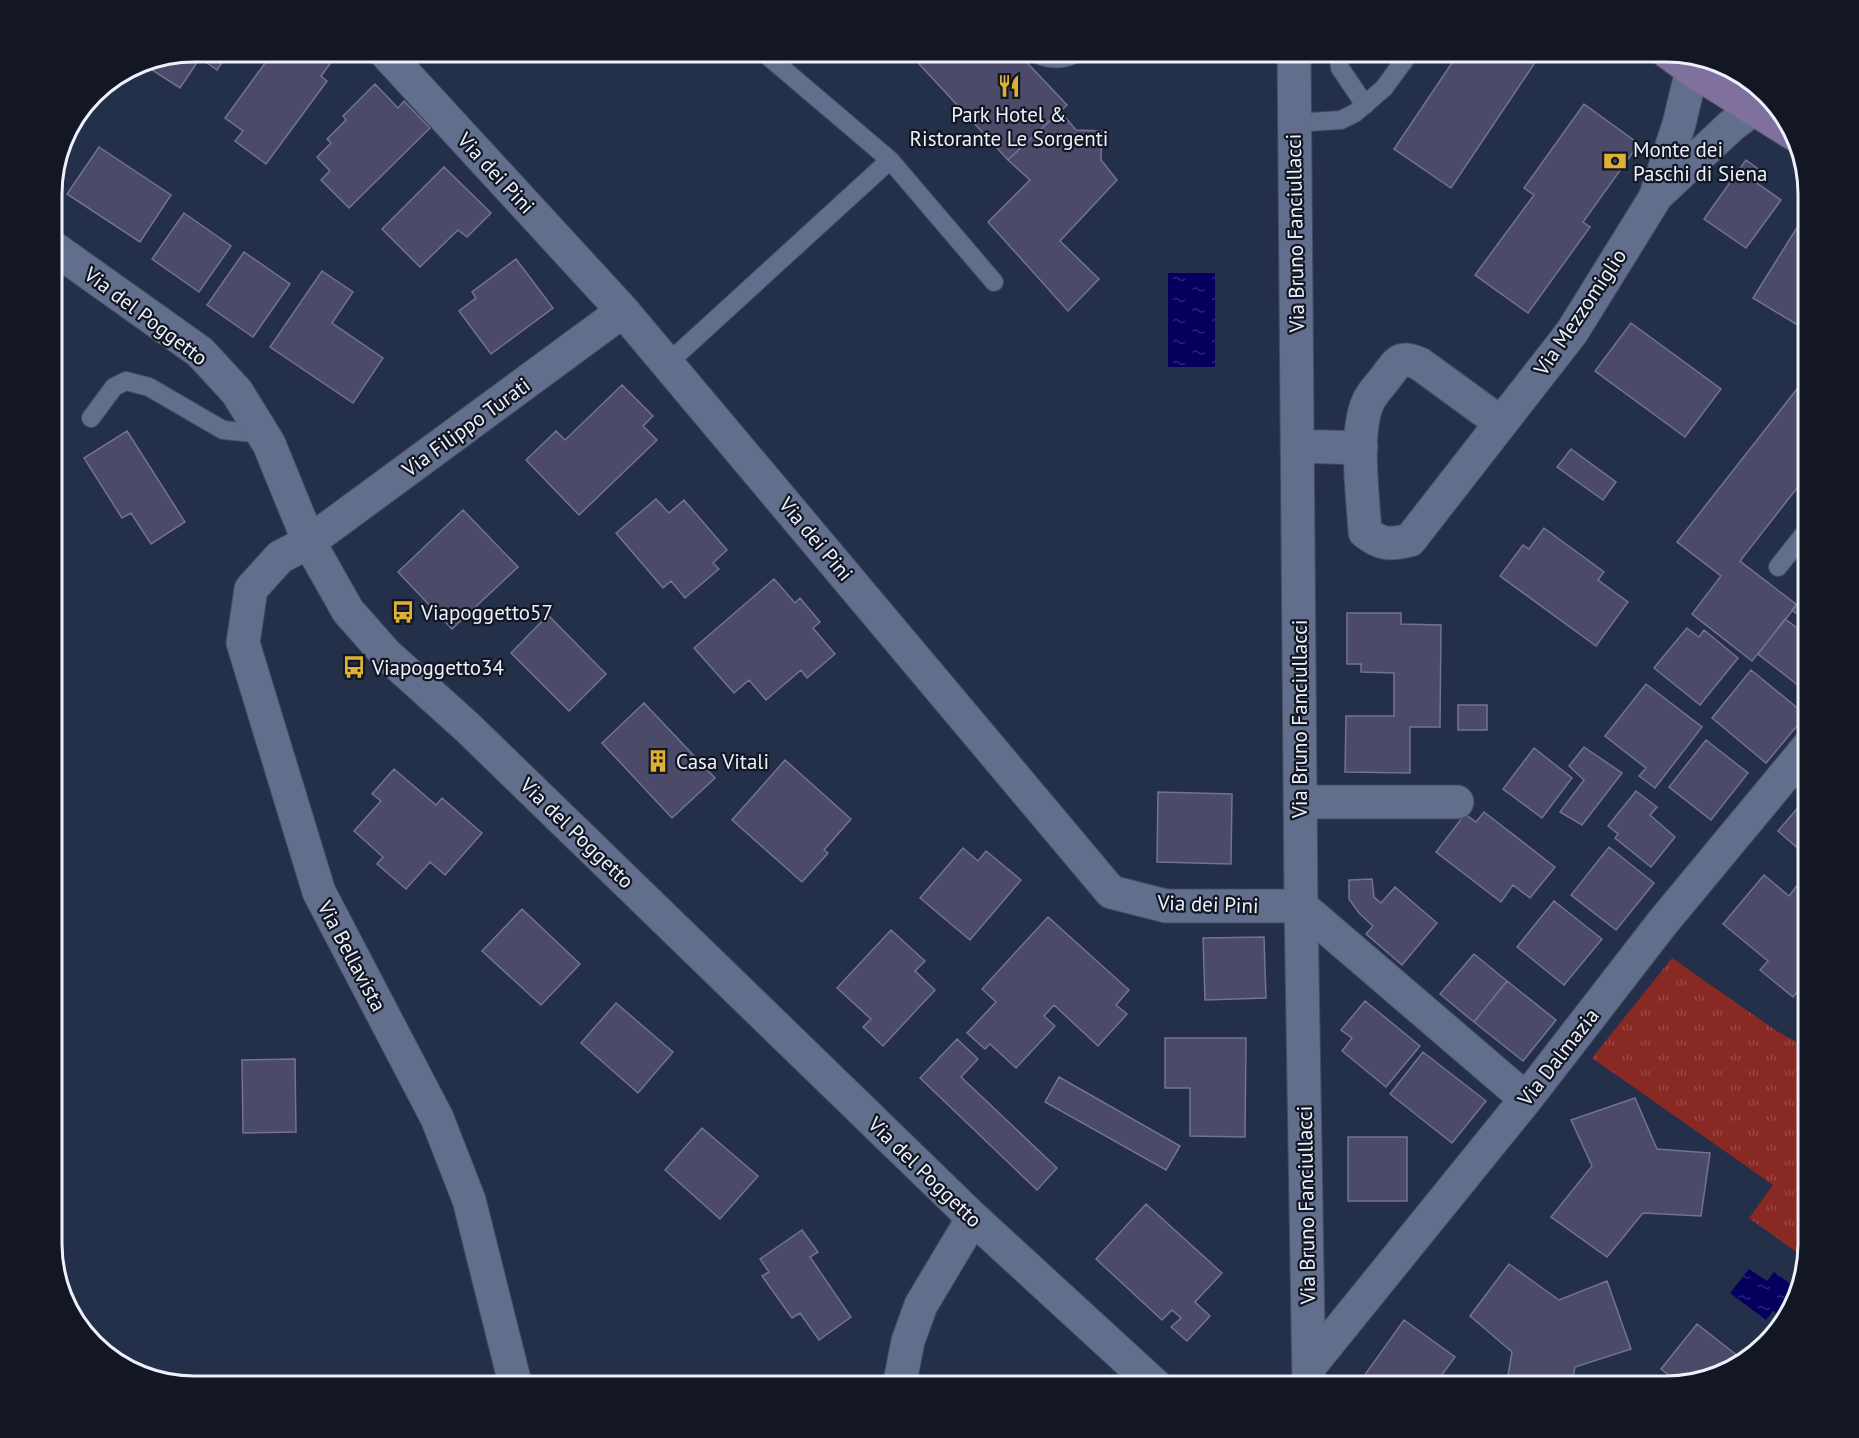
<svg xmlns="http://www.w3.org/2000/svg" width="1859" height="1438" viewBox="0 0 1859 1438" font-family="'PT Sans',sans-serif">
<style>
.grass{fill:url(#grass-tufts)}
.water{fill:url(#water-ripples)}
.building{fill:#4c4a69;stroke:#747293;stroke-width:1.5}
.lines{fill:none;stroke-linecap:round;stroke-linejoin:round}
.lane-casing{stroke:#434b60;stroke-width:20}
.street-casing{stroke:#434b60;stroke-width:35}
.secondary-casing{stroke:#434b60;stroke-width:35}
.lane{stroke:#616e8c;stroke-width:18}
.street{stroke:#616e8c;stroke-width:33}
.secondary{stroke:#80709e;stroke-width:33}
.labels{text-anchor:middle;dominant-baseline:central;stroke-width:4.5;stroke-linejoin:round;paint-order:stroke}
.poi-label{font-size:21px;fill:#ecf1fc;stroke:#121723;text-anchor:start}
.street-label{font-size:21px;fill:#ecf1fc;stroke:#121723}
.rim{fill:none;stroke:#ecf1fc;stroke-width:3}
</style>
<defs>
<pattern id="grass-tufts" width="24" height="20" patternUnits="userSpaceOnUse" patternTransform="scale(1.5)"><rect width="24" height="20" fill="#892924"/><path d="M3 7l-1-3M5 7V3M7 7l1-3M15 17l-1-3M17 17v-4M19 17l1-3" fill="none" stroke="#9a4845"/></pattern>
<pattern id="water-ripples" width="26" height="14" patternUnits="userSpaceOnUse" patternTransform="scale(1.5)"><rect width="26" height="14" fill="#05005e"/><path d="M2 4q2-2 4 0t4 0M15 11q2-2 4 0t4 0" fill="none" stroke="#2a2676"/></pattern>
</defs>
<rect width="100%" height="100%" fill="#242f49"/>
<!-- grass -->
<path class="grass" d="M1672 958 1778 1032 1808 1048V1245L1806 1259 1749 1218 1773 1185 1592 1058Z"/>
<!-- water -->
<path class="water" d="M1168 273H1215V367H1168Z
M1749 1269 1767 1281 1774 1272 1800 1291 1785 1320 1773 1311 1766 1320 1730 1293Z"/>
<!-- building -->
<path class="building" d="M193 51H230L217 70 200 58 180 88 146 66 151 59Z
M274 51H320L333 60 321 76 327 81 266 164 235 141 243 131 225 118Z
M911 51H1016L1067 105 1008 160 909 53Z
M1460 51H1521L1536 61 1451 188 1394 149Z
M375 84 398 108 404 101 430 128 349 208 321 180 330 171 317 157 331 143 327 139 346 120 343 116Z
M1584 104 1639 144 1583 222 1590 227 1528 313 1475 275 1534 195 1524 188Z
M1060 111 1076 130 1102 131 1101 160 1117 180 1060 241 1099 279 1068 311 988 222 1030 180 1008 160Z
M99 147 171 195 140 242 67 194Z
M1746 160 1764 173 1757 183 1781 200 1746 248 1704 219Z
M444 167 491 213 467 237 458 230 420 267 382 229Z
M1808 210V305L1796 324 1753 298Z
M184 213 231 246 199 292 152 259Z
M244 252 290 284 253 337 207 305Z
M516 259 553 308 491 354 459 311 476 298 472 292Z
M322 271 353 292 332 323 383 358 353 403 270 347Z
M1631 323 1721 389 1685 437 1595 371Z
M1808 375V474L1740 561 1797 605 1752 661 1692 614 1721 576 1677 542Z
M622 385 653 416 643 426 657 440 579 515 526 460 556 431 565 440Z
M127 431 185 522 151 544 131 513 122 518 84 458Z
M1571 449 1616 482 1603 500 1557 467Z
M656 499 669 513 684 500 727 550 713 563 719 569 685 598 671 581 663 588 616 533Z
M463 510 518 567 452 629 398 572Z
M1544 528 1604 572 1598 580 1628 602 1596 646 1500 576 1523 545 1529 549Z
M774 579 795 603 800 598 820 622 813 628 835 654 807 678 801 670 766 700 749 680 734 693 694 648Z
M1808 590V693L1758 654 1785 619 1800 630 1807 621 1792 610Z
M1347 613H1401V624L1441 625 1440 727H1410V773L1345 772 1346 716H1394V673L1361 672V664H1347Z
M548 615 606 674 569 711 511 653Z
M1687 628 1699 637 1704 630 1738 658 1700 705 1654 668Z
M1751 670 1806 715 1766 763 1712 718Z
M1646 684 1702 727 1655 788 1639 776 1646 768 1605 736Z
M644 703 715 778 672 818 602 743Z
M1458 705H1487V730H1458Z
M1706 740 1748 773 1711 820 1669 787Z
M1584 747 1622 773 1582 825 1560 812 1584 780 1569 766Z
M1534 748 1572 778 1542 818 1503 789Z
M785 760 851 819 824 850 828 853 802 882 732 820Z
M394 769 436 805 442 798 482 833 445 875 430 862 406 889 377 864 383 857 354 831 381 801 372 794Z
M1636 791 1657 807 1650 815 1675 837 1651 867 1615 838 1618 834 1608 826Z
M1158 792 1232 794 1231 864 1157 862Z
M1808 796V857L1778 831Z
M1484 812 1555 867 1530 898 1513 885 1501 902 1436 852 1465 814 1476 822Z
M1609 847 1654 883 1616 930 1571 895Z
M963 848 978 861 986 851 1021 880 970 940 920 898Z
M1764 875 1789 896 1799 883 1808 890V983L1806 981 1793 997 1760 970 1768 961 1723 924Z
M1372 879 1374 897 1381 903 1395 887 1437 923 1402 965 1366 934 1373 926 1359 913 1349 899V880Z
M1554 901 1602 939 1564 985 1517 947Z
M522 909 580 964 541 1005 482 951Z
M1048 917 1129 990 1116 1005 1127 1014 1098 1046 1054 1005 1044 1016 1055 1026 1016 1068 990 1044 985 1049 967 1033 996 1002 982 989Z
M891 930 925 961 915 971 935 990 883 1046 863 1027 871 1019 837 988Z
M1264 937 1266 998 1205 1000 1203 938Z
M1474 954 1507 981 1474 1022 1440 994Z
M1507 981 1556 1020 1523 1061 1474 1022Z
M1365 1001 1420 1046 1386 1087 1342 1051 1352 1038 1341 1030Z
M616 1003 673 1052 638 1093 581 1043Z
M1165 1038H1246L1245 1137 1190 1136V1088H1165Z
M957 1039 978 1059 961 1077 1057 1168 1037 1190 920 1078Z
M1423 1052 1486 1101 1452 1143 1390 1094Z
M295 1059 296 1132 243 1133 242 1060Z
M1059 1077 1180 1146 1166 1170 1045 1102Z
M1635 1098 1657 1149 1710 1153 1701 1216 1643 1213 1607 1257 1551 1217 1592 1166 1571 1120Z
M702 1128 758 1176 720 1219 665 1170Z
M1348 1137H1407V1201H1348Z
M1146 1204 1222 1273 1195 1302 1210 1316 1187 1341 1171 1327 1181 1318 1172 1310 1162 1320 1096 1259Z
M802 1230 818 1252 810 1257 851 1317 819 1340 800 1313 792 1318 762 1276 769 1272 760 1259Z
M1509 1264 1559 1300 1607 1281 1631 1349 1575 1367 1571 1387H1506L1512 1352 1470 1316Z
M1404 1320 1455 1357 1433 1387H1380L1364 1376Z
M1697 1324 1743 1360 1728 1373 1680 1384 1661 1369Z"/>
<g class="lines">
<!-- lane casing -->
<g class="lane-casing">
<path id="lane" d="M762 51 890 160 994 282
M1030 51C1046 60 1064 62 1080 51
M1338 51 1340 68 1365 105
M1294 123 1341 120 1355 113 1384 88 1411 51
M668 363 890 160
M91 418 114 387 126 381 149 387 223 430 263 434
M1778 567 1808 529"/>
</g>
<!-- street casing -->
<g class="street-casing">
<path id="street" d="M384 51 623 311 1111 892 1166 906H1301L1526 1099
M1294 51 1301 906 1309 1387
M1656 196 1731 126 1753 109
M51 246 200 352 237 392 269 444 309 542 348 611 386 654 467 727 973 1218 1157 1387
M1501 423 1420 364C1401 355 1398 361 1387 376 1381 384 1372 393 1368 402 1354 434 1363 496 1365 532 1381 545 1390 545 1410 540L1572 332 1655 198 1679 124 1692 70
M1297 446 1361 448
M1300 802H1457
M1309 1367 1526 1099 1663 922 1808 747
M516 1387 469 1200 437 1118 319 892 243 643 251 589 280 557 309 542 623 311
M899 1387 908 1341 921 1305 973 1218"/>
</g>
<!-- secondary casing -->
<g class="secondary-casing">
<path id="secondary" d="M1666 51 1692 70 1794 134"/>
</g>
<!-- lane -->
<use href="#lane" class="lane"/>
<!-- street -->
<use href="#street" class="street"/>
<!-- secondary -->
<use href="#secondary" class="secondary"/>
</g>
<!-- icons -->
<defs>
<g id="restaurant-bare" transform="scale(1.8)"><path d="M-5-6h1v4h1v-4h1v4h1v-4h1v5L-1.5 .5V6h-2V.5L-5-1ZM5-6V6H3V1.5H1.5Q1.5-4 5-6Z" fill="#dfb034" stroke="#121723" stroke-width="2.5" paint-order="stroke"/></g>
<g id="bank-bare" transform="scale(1.8)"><path d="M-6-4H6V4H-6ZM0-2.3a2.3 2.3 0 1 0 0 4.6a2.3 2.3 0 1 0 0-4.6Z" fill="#dfb034" stroke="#121723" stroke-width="2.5" paint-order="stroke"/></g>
<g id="bus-bare" transform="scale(1.8)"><path d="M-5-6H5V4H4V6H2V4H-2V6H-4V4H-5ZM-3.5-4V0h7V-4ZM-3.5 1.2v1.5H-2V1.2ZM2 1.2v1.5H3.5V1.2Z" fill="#dfb034" stroke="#121723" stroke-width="2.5" paint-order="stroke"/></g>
<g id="building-bare" transform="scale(1.8)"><path d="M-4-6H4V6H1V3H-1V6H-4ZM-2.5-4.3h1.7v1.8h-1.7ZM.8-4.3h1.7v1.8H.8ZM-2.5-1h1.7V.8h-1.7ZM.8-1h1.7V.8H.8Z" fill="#dfb034" stroke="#121723" stroke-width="2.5" paint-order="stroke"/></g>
</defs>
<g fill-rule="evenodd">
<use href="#restaurant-bare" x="1009" y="86"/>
<use href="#bank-bare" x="1615" y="161"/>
<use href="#bus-bare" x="403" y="612"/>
<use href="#bus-bare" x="354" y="667"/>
<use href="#building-bare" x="658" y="761"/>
</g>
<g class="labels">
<!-- poi labels -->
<g class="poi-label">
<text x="1009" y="114" text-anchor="middle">Park Hotel &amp;<tspan x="1009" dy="24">Ristorante Le Sorgenti</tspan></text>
<text x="1633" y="149">Monte dei<tspan x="1633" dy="24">Paschi di Siena</tspan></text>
<text x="421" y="612">Viapoggetto57</text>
<text x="372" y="667">Viapoggetto34</text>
<text x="676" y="761">Casa Vitali</text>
</g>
<!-- street labels -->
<g class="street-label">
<text transform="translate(496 173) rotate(47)">Via dei Pini</text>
<text transform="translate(1295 233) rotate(-91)">Via Bruno Fanciullacci</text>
<text transform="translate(1580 312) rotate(-56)">Via Mezzomiglio</text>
<text transform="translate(146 316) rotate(37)">Via del Poggetto</text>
<text transform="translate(466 427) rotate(-36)">Via Filippo Turati</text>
<text transform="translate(816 539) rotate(50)">Via dei Pini</text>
<text transform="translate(1299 719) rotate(-90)">Via Bruno Fanciullacci</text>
<text transform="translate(577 833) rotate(44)">Via del Poggetto</text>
<text transform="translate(1208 904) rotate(2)">Via dei Pini</text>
<text transform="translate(352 956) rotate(62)">Via Bellavista</text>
<text transform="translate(1558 1057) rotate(-52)">Via Dalmazia</text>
<text transform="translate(925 1172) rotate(44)">Via del Poggetto</text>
<text transform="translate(1306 1205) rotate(-91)">Via Bruno Fanciullacci</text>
</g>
</g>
<!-- crop -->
<path d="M0 0H1859V1438H0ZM194 62H1666A132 132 0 0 1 1798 194V1244A132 132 0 0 1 1666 1376H194A132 132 0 0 1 62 1244V194A132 132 0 0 1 194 62Z" fill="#121723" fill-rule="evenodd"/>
<path class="rim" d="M194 62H1666A132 132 0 0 1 1798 194V1244A132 132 0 0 1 1666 1376H194A132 132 0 0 1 62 1244V194A132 132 0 0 1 194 62Z"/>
</svg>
